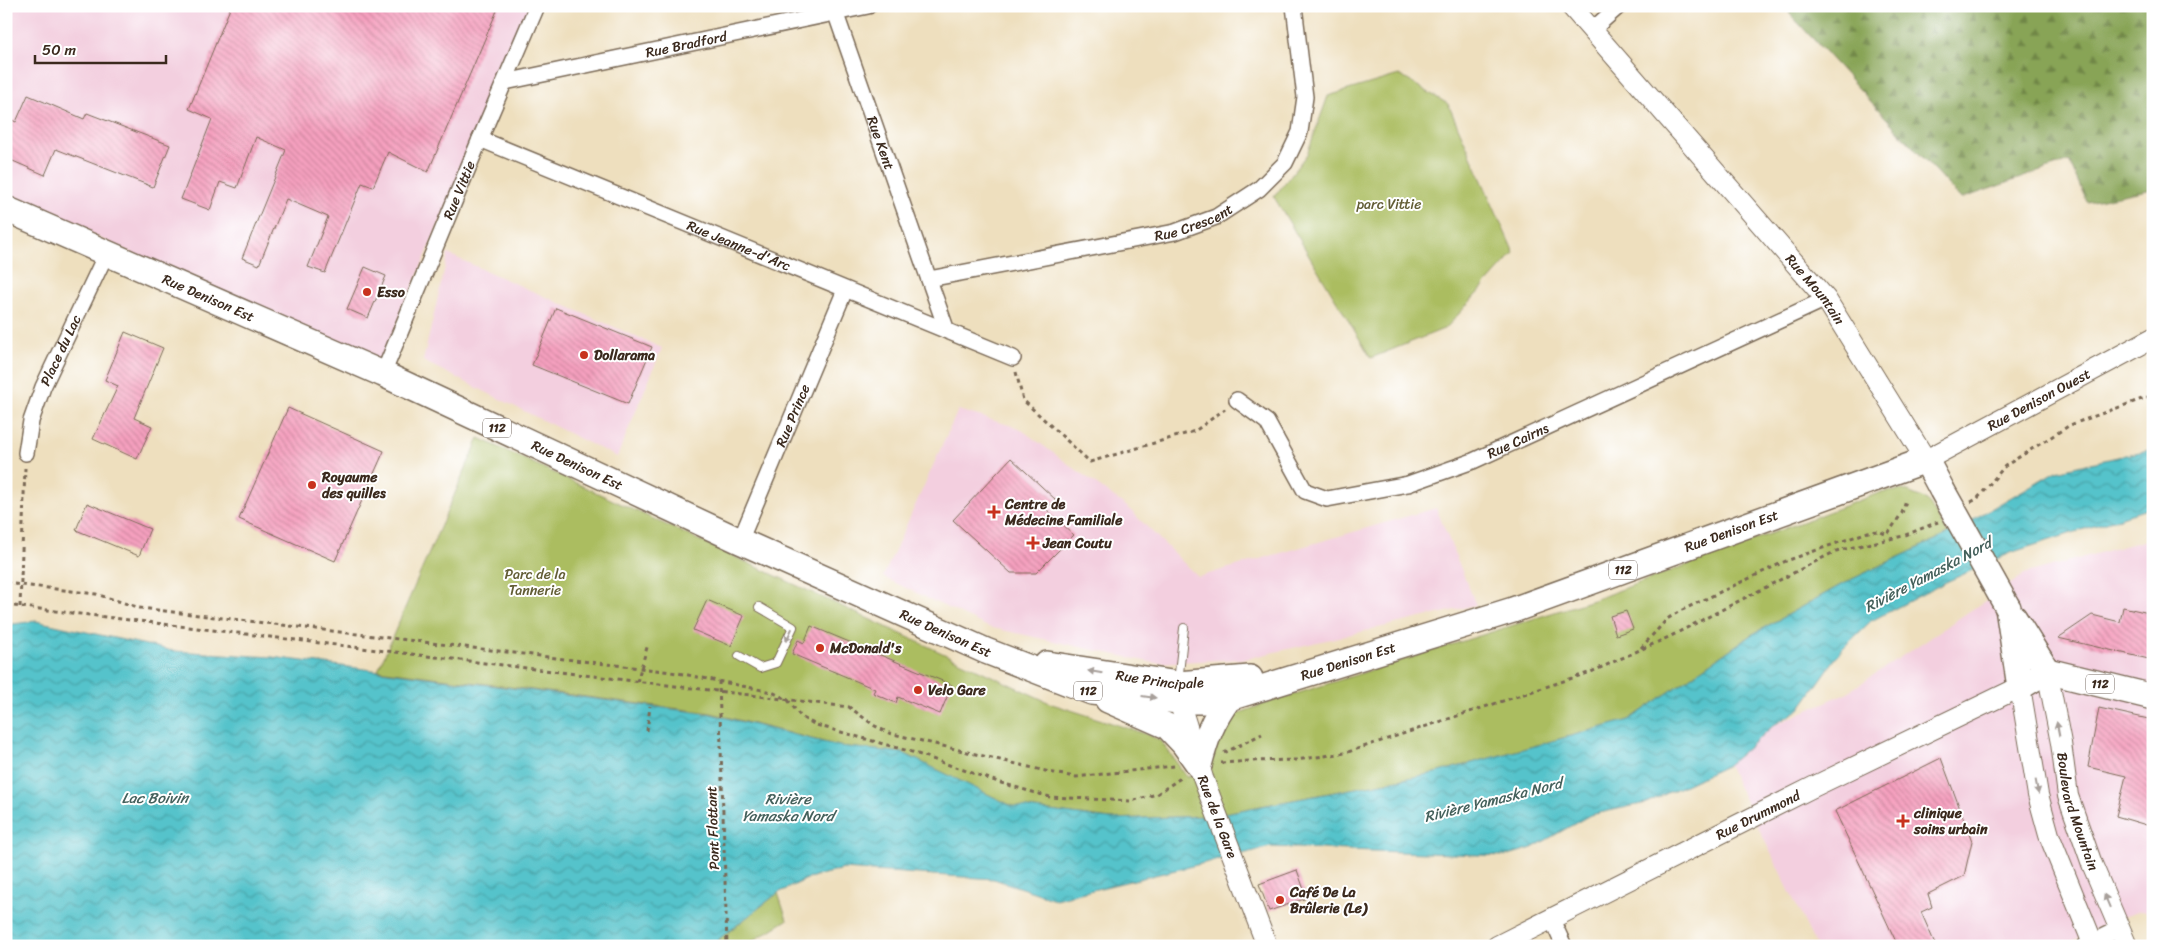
<svg xmlns="http://www.w3.org/2000/svg" width="2159" height="952" viewBox="0 0 2159 952" font-family="Sriracha,sans-serif">
<style>
.built{fill:#f3cfdf}
.forest{fill:url(#forest-firs);stroke:#62673a}
.green{fill:#abbd60;stroke:#73743f}
.water{fill:url(#water-waves);stroke:#487674}
.building{fill:url(#building-back-hatch)}
.lines{fill:none;stroke-linecap:round;stroke-linejoin:round}
.service-casing{stroke:#7a6956;stroke-width:10}
.minor-casing{stroke:#7a6956;stroke-width:18}
.tertiary-casing{stroke:#7a6956;stroke-width:22}
.primary-casing{stroke:#7a6956;stroke-width:28}
.path{stroke:#7a6956;stroke-width:3;stroke-dasharray:4 4;stroke-linecap:butt}
.service{stroke:#fff;stroke-width:8}
.minor{stroke:#fff;stroke-width:15}
.tertiary{stroke:#fff;stroke-width:20}
.primary{stroke:#fff;stroke-width:25}
.primary-bridge-casing{stroke:#7a6956;stroke-width:28;stroke-linecap:butt}
.primary-bridge{stroke:#fff;stroke-width:25}
.oneway{fill:#a79f9a}
.poi-dot{fill:#c8321e;stroke:#fff;stroke-width:2}
.labels{text-anchor:middle;dominant-baseline:central;stroke-width:4;stroke-linejoin:round;paint-order:stroke}
.shield{fill:#fff;stroke:#766a62;stroke-width:1}
.shield-label{font-size:12px;font-weight:bold;fill:#3b2a1e}
.street-label{font-size:14px;fill:#3b2a1e;stroke:#fff}
.park-label{font-size:14px;fill:#625d35;stroke:#fff}
.poi-label{font-size:14px;font-weight:bold;fill:#3b2a1e;stroke:#fff;text-anchor:start}
.water-label{font-size:15px;font-style:italic;fill:#44605b;stroke:#fff}
</style>
<defs>
<pattern id="forest-firs" width="22" height="20" patternUnits="userSpaceOnUse" patternTransform="scale(1.25)"><rect width="22" height="20" fill="#88a456"/><path d="M5 1l3.5 6h-7zM16 11l3.5 6h-7z" fill="#708647"/></pattern>
<pattern id="water-waves" width="16" height="10" patternUnits="userSpaceOnUse" patternTransform="scale(1.25)"><rect width="16" height="10" fill="#55c3cb"/><path d="M0 5q4-4 8 0t8 0" fill="none" stroke="#489fa4"/></pattern>
<pattern id="building-back-hatch" width="6" height="6" patternUnits="userSpaceOnUse" patternTransform="scale(1.25)"><rect width="6" height="6" fill="#f6a0bf"/><path d="M-1 5l2 2M0 0l6 6M5-1l2 2" fill="none" stroke="#c8839b"/></pattern>
</defs>
<rect width="100%" height="100%" fill="#fff"/>
<filter id="ink" filterUnits="userSpaceOnUse"><feTurbulence type="fractalNoise" baseFrequency=".02" numOctaves="2"/><feDisplacementMap in="SourceGraphic" scale="10" xChannelSelector="R" yChannelSelector="G"/><feConvolveMatrix kernelMatrix="1 2 1 2 8 2 1 2 1" color-interpolation-filters="sRGB"/></filter>
<filter id="wash" filterUnits="userSpaceOnUse"><feTurbulence type="fractalNoise" baseFrequency=".0096" numOctaves="4" result="noise"/><feDisplacementMap in="SourceGraphic" scale="20" xChannelSelector="R" yChannelSelector="G"/><feGaussianBlur stdDeviation="1.12" result="paint"/><feColorMatrix in="noise" values="0 0 0 0 0 0 0 0 0 0 0 0 0 0 0 0 0 1.4 0 .05"/><feComposite in="paint" operator="in"/></filter>
<g filter="url(#wash)">
<rect width="100%" height="100%" fill="#eedfbe"/>
<!-- built -->
<path class="built" d="M6 6H531L379 367 6 195Z
M448 254 662 348 617 457 423 361Z
M958 410 1019 428 1126 506 1198 577 1436 508 1476 605 1245 659 1154 663 988 627 883 577Z
M2153 538V914L2141 911 2108 922 2064 946H1816L1728 765 1774 725 1848 692 2027 573Z"/>
<!-- forest -->
<path class="forest" d="M1795 6H2153V189L2087 202 2069 161 1961 199 1789 13Z"/>
<!-- green -->
<path class="green" d="M1399 75 1448 104 1514 253 1446 328 1371 358 1274 197 1307 154 1328 96Z
M479 438 1052 704 1149 735 1161 741 1187 777 1206 769 1229 717 1264 704 1596 599 1879 493 1903 490 1927 500 1948 534 1848 581 1751 635 1629 720 1435 773 1209 816 1110 819 1012 806 903 753 839 746 711 713 378 670Z
M778 893 787 920 745 946H718L719 939Z"/>
<!-- water -->
<path class="water" d="M2153 449V507L2013 552 1946 582 1871 621 1842 649 1800 709 1774 725 1728 765 1646 803 1590 815 1532 848 1505 856 1271 847 1055 899 994 879 843 869 809 878 778 893 719 939 718 946H6V625L36 621 174 651 272 657 711 714 839 746 903 753 1012 806 1110 819 1209 816 1435 773 1629 720 1751 635 1848 581 1948 534 2056 471Z"/>
<g id="blocks">
<!-- building -->
<path class="building" d="M231 6H499L428 172 388 152 373 187 362 183 325 273 308 267 328 217 286 199 259 265 242 258 286 150 256 137 237 188 220 182 210 210 181 199 212 119 189 109Z
M28 95 84 119 87 113 170 145 153 187 56 149 45 175 6 158V117L16 122Z
M365 267 386 276 368 318 347 309Z
M556 308 652 347 628 404 532 365Z
M125 332 163 348 134 418 152 426 137 459 93 439 118 386 105 380Z
M288 408 384 451 335 561 239 519Z
M1011 458 1056 500 1046 509 1074 535 1036 573H1011L953 520Z
M87 503 150 529 139 556 76 530Z
M707 600 744 616 731 646 693 630Z
M2123 607 2153 614V660L2058 638 2092 615 2120 622Z
M1626 611 1633 629 1616 635 1610 616Z
M811 626 952 685 940 714 898 697 896 703 873 693 875 689 792 654 798 640 804 643Z
M2099 708 2153 720V827L2116 816 2126 776 2088 767Z
M1941 758 1972 841 1964 876 1928 894 1932 907 1921 912 1936 946H1898L1835 811Z
M1297 870 1307 898 1269 911 1259 884Z"/>
</g>
</g>
<g filter="url(#ink)">
<use href="#blocks" fill-opacity="0" stroke="#7a6956" stroke-width="1"/>
<g class="lines">
<!-- service casing -->
<g class="service-casing">
<path id="service" d="M739 656 760 668 776 663 793 627 759 607
M1178 682 1184 628"/>
</g>
<!-- minor casing -->
<g class="minor-casing">
<g id="minor">
<path id="s1" d="M833 6 947 331"/>
<path d="M1592 30 1619 6"/>
<path id="s2" d="M505 82 868 6"/>
<path id="s3" d="M480 139 1013 358"/>
<path id="s4" d="M929 279 1175 232 1216 217 1259 189 1285 163 1300 132 1305 97 1294 6"/>
<path id="s5" d="M383 374 480 139 537 6"/>
<path id="s6" d="M1237 400 1267 422 1305 491 1327 499 1408 484 1473 461 1826 299"/>
<path id="s7" d="M26 453 31 421 43 387 107 252"/>
<path id="s8" d="M740 541 845 290"/>
<path d="M1551 918 1564 946"/>
<path d="M2085 946 2119 929"/>
</g>
</g>
<!-- tertiary casing -->
<g class="tertiary-casing">
<g id="tertiary">
<path id="s9" d="M1571 6 1826 299 1926 460 2153 338"/>
<path id="s10" d="M2047 671 2061 743 2068 796 2092 864 2127 946"/>
<path id="s11" d="M1178 688 1179 701 1203 778 1267 946"/>
<path id="s12" d="M1497 946 1813 787 2020 687 2038 795 2049 835 2094 946"/>
</g>
</g>
<!-- primary casing -->
<g class="primary-casing">
<g id="primary">
<path id="s13" d="M6 209 383 374 740 541 986 651 1092 692 1179 701H1203L1229 698 1513 610 1926 460 1942 490"/>
<path d="M2008 608 2020 687 2047 671 2153 697"/>
<path d="M2014 618 2047 671"/>
<path id="s14" d="M1047 664 1178 684 1250 678"/>
<path d="M1108 700 1167 726 1184 744 1199 765"/>
<path d="M1199 765C1206 738 1212 721 1229 698"/>
</g>
</g>
<!-- path -->
<path class="path" d="M1016 372 1023 400 1090 462 1195 431 1225 409
M1971 502 1977 499 2005 466 2070 425 2153 395
M6 583 96 594 140 608 640 668 678 673 772 692 788 700 801 717 816 725 912 752 1001 783 1050 797 1131 801 1157 794 1182 777
M6 605 849 707 875 726 889 733 1058 774 1076 777 1174 766
M20 607 25 468
M1641 648 1667 619 1680 611 1786 561 1868 532 1879 531 1887 535 1902 513 1906 501
M719 681 727 946
M637 682 648 644
M647 731 650 706
M1224 753 1262 734
M1221 763 1250 761 1296 760 1345 753 1591 672 1671 636 1836 551 1903 536 1938 522"/>
<!-- service -->
<use href="#service" class="service"/>
<!-- minor -->
<use href="#minor" class="minor"/>
<!-- tertiary -->
<use href="#tertiary" class="tertiary"/>
<!-- primary -->
<use href="#primary" class="primary"/>
<!-- primary-bridge casing -->
<g class="primary-bridge-casing">
<path id="primary-bridge" d="M1942 490 2008 608"/>
</g>
<!-- primary-bridge -->
<use href="#primary-bridge" class="primary-bridge"/>
</g>
<!-- one-way arrows -->
<defs><path id="oneway-solid" d="M-6-.8H1V-3.2L6.5 0L1 3.2V.8H-6Z" transform="scale(1.25)"/></defs>
<g class="oneway">
<use href="#oneway-solid" transform="translate(789 635) rotate(115)"/>
<use href="#oneway-solid" transform="translate(1095 672) rotate(-171)"/>
<use href="#oneway-solid" transform="translate(1149 697) rotate(7)"/>
<use href="#oneway-solid" transform="translate(2058 729) rotate(-101)"/>
<use href="#oneway-solid" transform="translate(2037 787) rotate(79)"/>
<use href="#oneway-solid" transform="translate(2107 901) rotate(-113)"/>
</g>
</g>
<!-- markers -->
<g class="poi-dot">
<circle cx="367" cy="292" r="5"/>
<circle cx="584" cy="355" r="5"/>
<circle cx="312" cy="485" r="5"/>
<path d="M991.5 504.5h5v5h5v5h-5v5h-5v-5h-5v-5h5z"/>
<path d="M1030.5 535.5h5v5h5v5h-5v5h-5v-5h-5v-5h5z"/>
<circle cx="820" cy="648" r="5"/>
<circle cx="918" cy="690" r="5"/>
<path d="M1900.5 813.5h5v5h5v5h-5v5h-5v-5h-5v-5h5z"/>
<circle cx="1280" cy="900" r="5"/>
</g>
<g class="labels">
<!-- shield labels -->
<g class="shield">
<rect x="483" y="418.5" width="28" height="19" rx="4"/>
<rect x="1609" y="560.5" width="28" height="19" rx="4"/>
<rect x="2086" y="674.5" width="28" height="19" rx="4"/>
<rect x="1074" y="681.5" width="28" height="19" rx="4"/>
</g>
<g class="shield-label">
<text x="497" y="428">112</text>
<text x="1623" y="570">112</text>
<text x="2100" y="684">112</text>
<text x="1088" y="691">112</text>
</g>
<!-- street labels -->
<g class="street-label">
<text stroke="none"><textPath href="#s2" startOffset="185">Rue Bradford</textPath></text>
<text stroke="none"><textPath href="#s1" startOffset="145">Rue Kent</textPath></text>
<text stroke="none"><textPath href="#s5" startOffset="199">Rue Vittie</textPath></text>
<text stroke="none"><textPath href="#s4" startOffset="271">Rue Crescent</textPath></text>
<text stroke="none"><textPath href="#s3" startOffset="280">Rue Jeanne-d'Arc</textPath></text>
<text stroke="none"><textPath href="#s9" startOffset="374">Rue Mountain</textPath></text>
<text stroke="none"><textPath href="#s13" startOffset="221">Rue Denison Est</textPath></text>
<text stroke="none"><textPath href="#s7" startOffset="109">Place du Lac</textPath></text>
<text stroke="none"><textPath href="#s9" startOffset="706">Rue Denison Ouest</textPath></text>
<text stroke="none"><textPath href="#s8" startOffset="136">Rue Prince</textPath></text>
<text stroke="none"><textPath href="#s6" startOffset="340">Rue Cairns</textPath></text>
<text stroke="none"><textPath href="#s13" startOffset="626">Rue Denison Est</textPath></text>
<text stroke="none"><textPath href="#s13" startOffset="1856">Rue Denison Est</textPath></text>
<text stroke="none"><textPath href="#s13" startOffset="1031">Rue Denison Est</textPath></text>
<text stroke="none"><textPath href="#s13" startOffset="1451">Rue Denison Est</textPath></text>
<text stroke="none"><textPath href="#s14" startOffset="114">Rue Principale</textPath></text>
<text stroke="none"><textPath href="#s10" startOffset="144">Boulevard Mountain</textPath></text>
<text stroke="none"><textPath href="#s12" startOffset="292">Rue Drummond</textPath></text>
<text stroke="none"><textPath href="#s11" startOffset="135">Rue de la Gare</textPath></text>
<text transform="translate(713 828) rotate(-92)">Pont Flottant</text>
</g>
<!-- park labels -->
<g class="park-label">
<text x="1389" y="204">parc Vittie</text>
<text x="535" y="574">Parc de la<tspan x="535" dy="16">Tannerie</tspan></text>
</g>
<!-- poi labels -->
<g class="poi-label">
<text x="377" y="292">Esso</text>
<text x="594" y="355">Dollarama</text>
<text x="322" y="477">Royaume<tspan x="322" dy="16">des quilles</tspan></text>
<text x="1005" y="504">Centre de<tspan x="1005" dy="16">Médecine Familiale</tspan></text>
<text x="1043" y="543">Jean Coutu</text>
<text x="830" y="648">McDonald's</text>
<text x="928" y="690">Velo Gare</text>
<text x="1914" y="813">clinique<tspan x="1914" dy="16">soins urbain</tspan></text>
<text x="1290" y="892">Café De La<tspan x="1290" dy="16">Brûlerie (Le)</tspan></text>
</g>
<!-- water labels -->
<g class="water-label">
<text transform="translate(1928 575) rotate(-28)">Rivière Yamaska Nord</text>
<text x="155" y="798">Lac Boivin</text>
<text x="788" y="799">Rivière<tspan x="788" dy="17">Yamaska Nord</tspan></text>
<text transform="translate(1493 800) rotate(-14)">Rivière Yamaska Nord</text>
</g>
</g>
<!-- margin -->
<rect width="2159" height="952" fill="none" stroke="#fff" stroke-width="25"/>
<!-- scale -->
<path d="M35 55v8h131v-8" fill="none" stroke="#3b2a1e" stroke-width="2.5"/>
<text x="42" y="55" font-size="15" fill="#3b2a1e" stroke="#ffffff" stroke-width="4" paint-order="stroke">50 m</text>
</svg>
